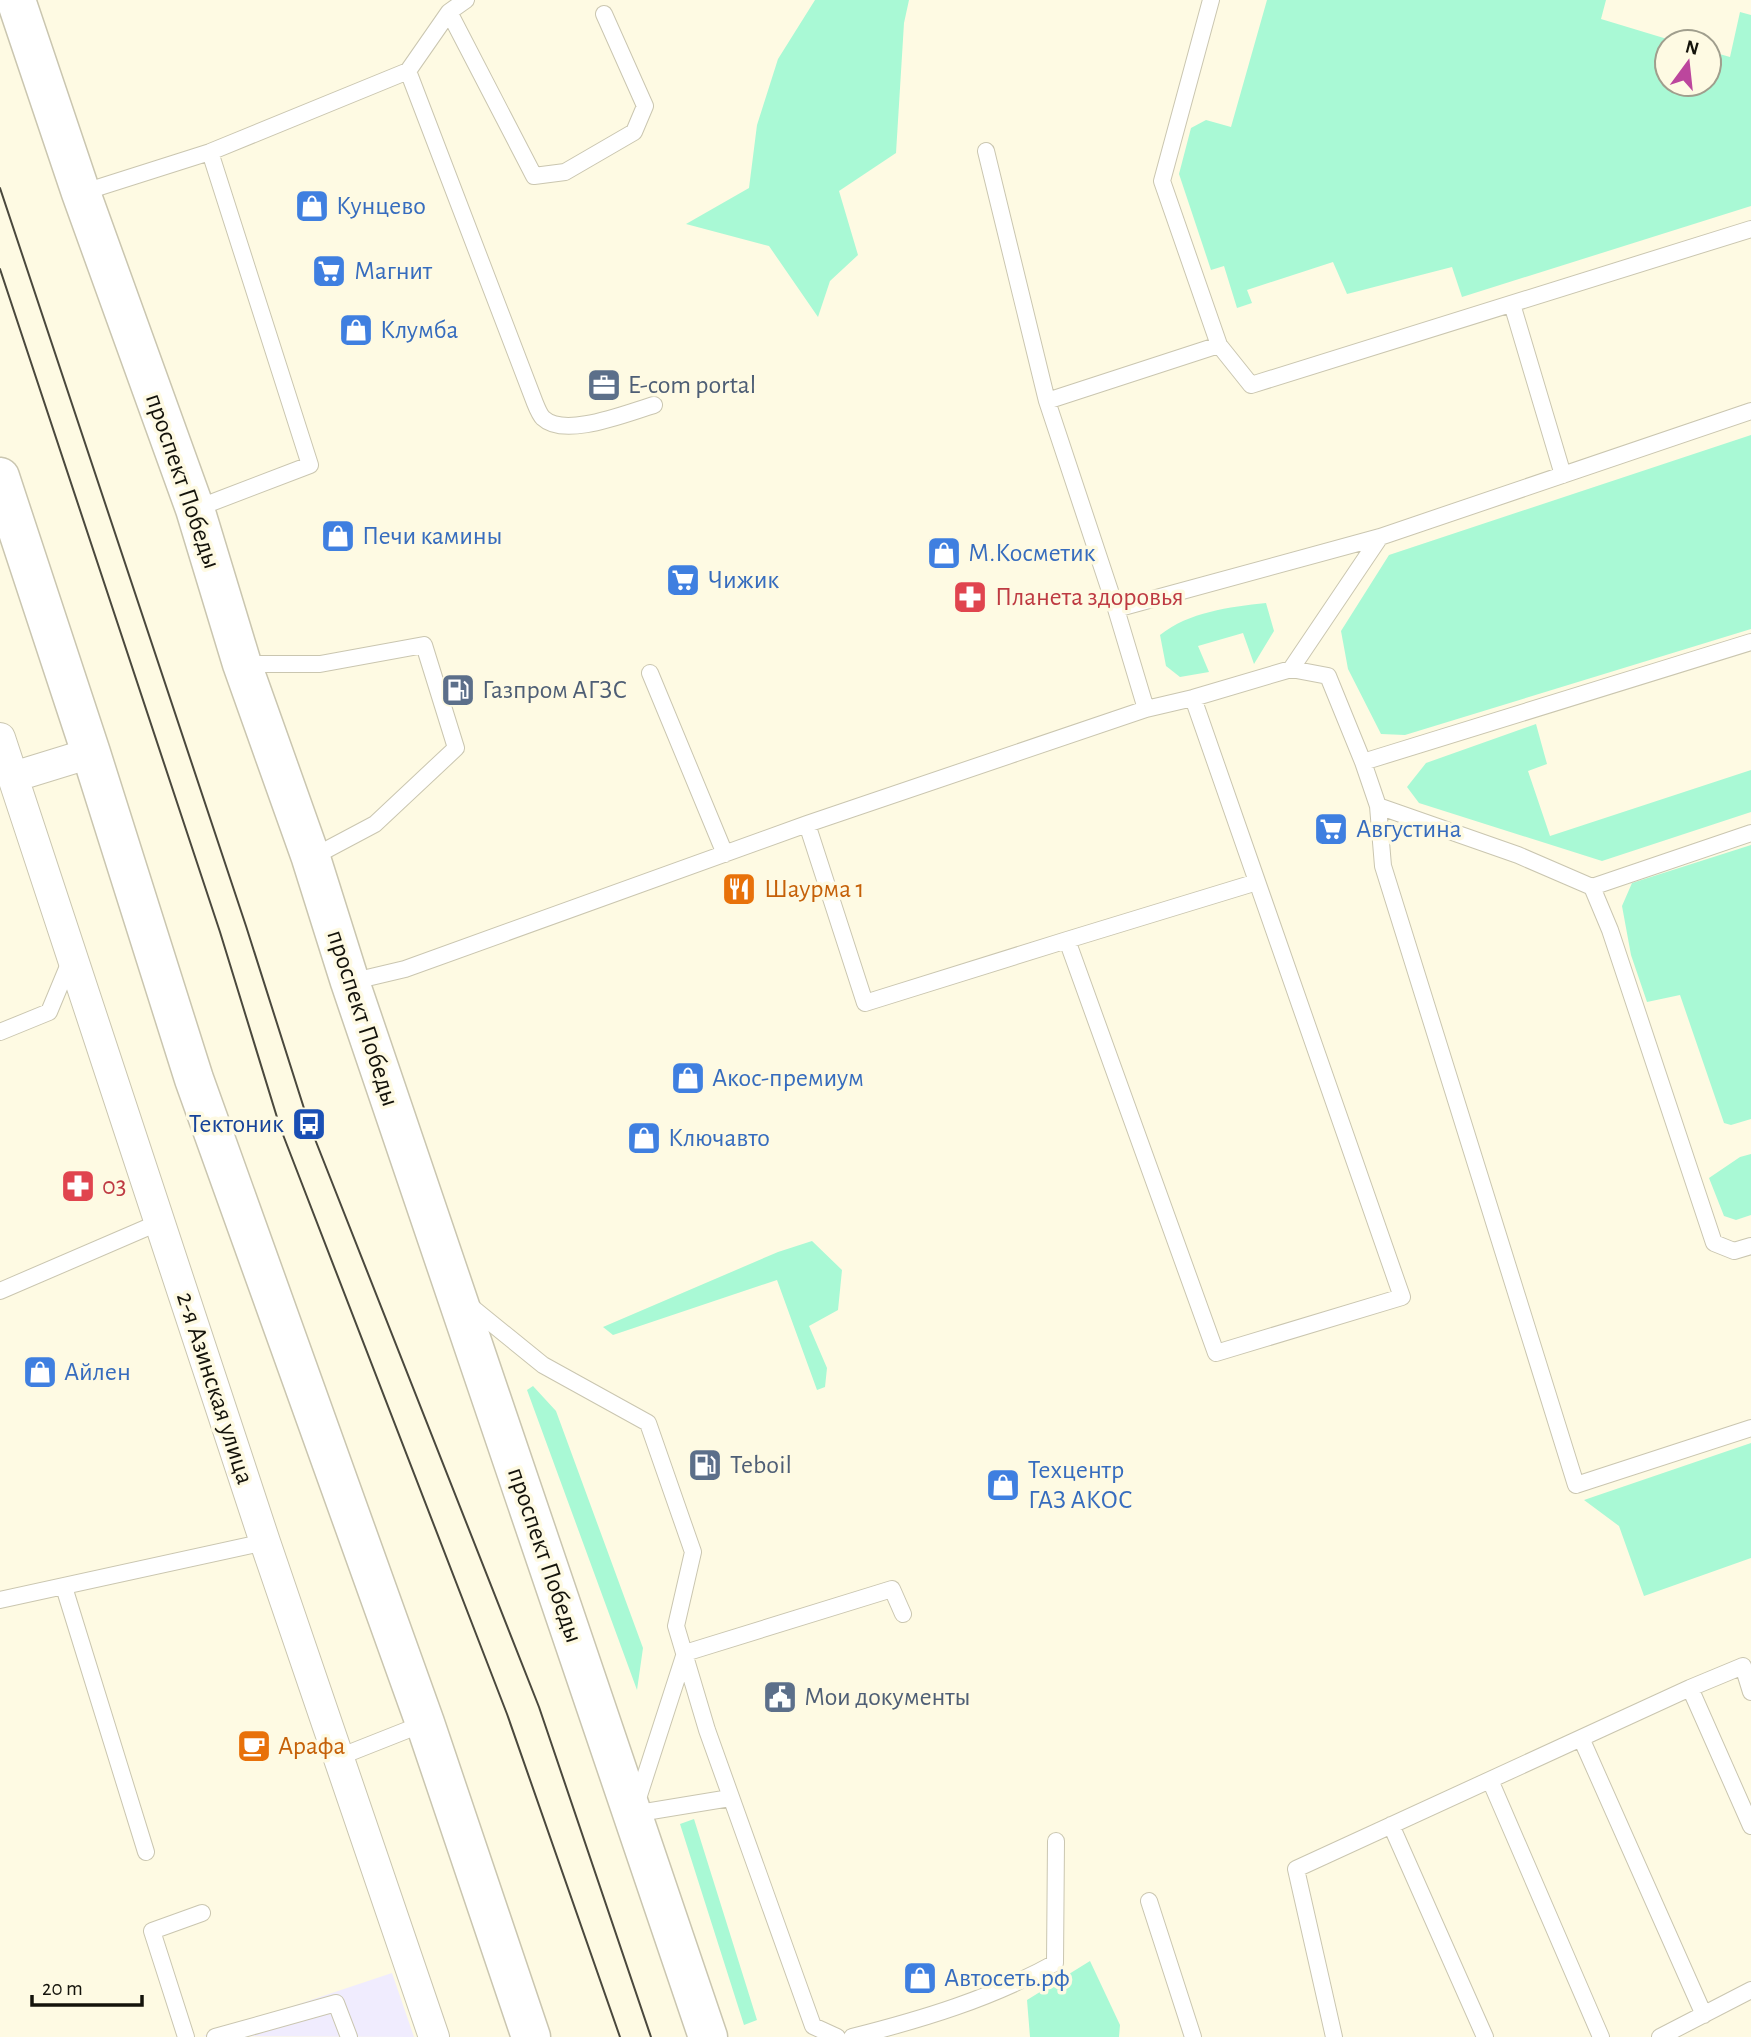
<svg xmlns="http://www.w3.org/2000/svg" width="1751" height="2037" viewBox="0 0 1751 2037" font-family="'Alegreya Sans',sans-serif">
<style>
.education{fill:#f0ecfe}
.green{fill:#a9f9d5}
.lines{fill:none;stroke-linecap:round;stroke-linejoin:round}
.service-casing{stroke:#cac6b0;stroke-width:18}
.minor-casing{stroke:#cac6b0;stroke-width:32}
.primary-casing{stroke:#cac6b0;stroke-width:41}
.service{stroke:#fff;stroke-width:16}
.minor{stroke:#fff;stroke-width:30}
.primary{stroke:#fff;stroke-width:38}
.tram{stroke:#4a483d;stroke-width:2}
.labels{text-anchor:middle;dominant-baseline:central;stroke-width:7;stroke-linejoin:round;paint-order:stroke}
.shop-label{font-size:26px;fill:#366cbe;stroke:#fefae3;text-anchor:start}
.service-label{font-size:26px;fill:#4e5e75;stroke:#fefae3;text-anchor:start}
.street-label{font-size:26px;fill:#14130b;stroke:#fefae3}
.health-label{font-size:26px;fill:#be3a42;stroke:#fefae3;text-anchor:start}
.food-label{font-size:26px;fill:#c56008;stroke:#fefae3;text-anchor:start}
.transit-label{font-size:26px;fill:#164399;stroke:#fefae3;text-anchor:end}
</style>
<rect width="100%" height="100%" fill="#fefae3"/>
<!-- education -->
<path class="education" d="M392 1973 414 2037 203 2036Z"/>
<!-- green -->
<path class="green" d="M815 0H909L904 23 896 153 839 191 858 255 830 281 818 317 769 246 686 224 749 188 757 125 778 59Z
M1267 0H1606L1601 19 1677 42H1667V84H1709V51L1730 57 1740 12 1751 15V206L1462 297 1452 267 1347 294 1333 262 1247 290 1252 303 1237 308 1224 266 1211 270 1179 174 1191 128 1206 120 1231 127Z
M1751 435V629L1405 735 1381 734 1348 669 1341 631 1389 555Z
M1266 603 1274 631 1254 664 1243 633 1198 646 1209 672 1180 677 1166 666 1160 635C1189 612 1229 607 1266 603Z
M1536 724 1547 764 1528 771 1550 836 1751 770V812L1602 861 1419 803 1407 787 1426 763Z
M1751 845V1119L1731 1125 1724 1123 1680 995 1647 1002 1631 955 1622 906 1632 883Z
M1751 1154V1215L1736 1220 1724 1216 1709 1178 1740 1157Z
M812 1241 842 1270 838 1310 809 1326 827 1368 825 1387 817 1390 777 1280 613 1335 603 1327 778 1252Z
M533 1386 556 1411 643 1648 637 1690 527 1390Z
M1751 1443V1558L1644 1596 1619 1526 1584 1500Z
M694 1819 757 2020 744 2025 680 1824Z
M1090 1961 1120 2025 1119 2037H1030L1027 2000Z"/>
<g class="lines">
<!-- service casing -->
<g class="service-casing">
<path id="service" d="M1211 0 1162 181 1219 345
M449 12 534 176 565 172 634 132 645 106 604 14
M408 71 449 12 466 0
M986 151 1047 401
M81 193 210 152 408 71 535 403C537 408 540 415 543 418 565 439 629 412 654 405
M1512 304 1563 475
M195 509 310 465 210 152
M1116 609 1380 537
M244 664H320L424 645 456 748 375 824 311 858
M1291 669 1380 537 1751 411
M650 673 725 854
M1146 709 1116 609 1047 401 1219 345 1251 385 1751 229
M1363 762 1751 642
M1378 806 1518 855 1592 887 1610 930 1714 1243 1734 1251 1751 1246
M807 824 865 1003 1067 940 1216 1353 1402 1297 1193 698
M1592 887 1751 833
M1067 940 1257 882
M350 982 405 969 807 824 1146 709 1193 698 1291 669 1328 676 1363 762 1378 806 1383 866 1576 1485 1751 1428
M0 1032 49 1012 71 959
M0 1291 160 1222
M469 1305 543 1365 648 1423 693 1552 676 1626 707 1730 813 2026 837 2037
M64 1587 146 1852
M0 1600 265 1542
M685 1653 633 1814 730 1798
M685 1653 892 1589 903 1614
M1690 1688 1751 1826
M1581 1738 1704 2015
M339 1757 425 1723
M1490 1780 1601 2037
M1391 1825 1485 2037
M1149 1901 1193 2037
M186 2037 152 1931 202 1913
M215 2037 336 2003 349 2037
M852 2037C923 2019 990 1999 1055 1963L1056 1841
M1334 2037 1296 1869 1690 1688 1743 1666 1751 1692
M1660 2037 1751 1990"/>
</g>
<!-- minor casing -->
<g class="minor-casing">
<path id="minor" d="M0 738 265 1542 434 2037
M13 777 91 753"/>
</g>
<!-- primary casing -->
<g class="primary-casing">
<path id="primary" d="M16 0 81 193 195 509 242 664 311 858 350 982 708 2037
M0 477 91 753 194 1079 425 1723 531 2037"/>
</g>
<!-- service -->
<use href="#service" class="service"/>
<!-- minor -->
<use href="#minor" class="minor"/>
<!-- primary -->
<use href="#primary" class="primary"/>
<!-- tram -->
<path class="tram" d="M0 188 246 926 309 1124 539 1707 651 2037
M0 269 220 932 280 1127 507 1714 620 2037"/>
</g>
<!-- icons -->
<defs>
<g id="shop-square" transform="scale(1.75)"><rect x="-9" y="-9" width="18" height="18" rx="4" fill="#3f7fe0" stroke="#fefae3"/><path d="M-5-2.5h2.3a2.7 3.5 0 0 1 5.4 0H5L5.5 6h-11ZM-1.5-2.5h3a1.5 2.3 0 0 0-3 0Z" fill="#fff"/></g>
<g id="supermarket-square" transform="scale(1.75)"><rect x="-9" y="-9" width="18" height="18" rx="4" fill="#3f7fe0" stroke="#fefae3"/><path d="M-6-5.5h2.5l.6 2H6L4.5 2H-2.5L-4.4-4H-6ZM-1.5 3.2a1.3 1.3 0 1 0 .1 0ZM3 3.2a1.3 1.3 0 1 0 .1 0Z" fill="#fff"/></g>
<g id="office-square" transform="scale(1.75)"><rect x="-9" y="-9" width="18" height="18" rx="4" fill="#5c6f8a" stroke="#fefae3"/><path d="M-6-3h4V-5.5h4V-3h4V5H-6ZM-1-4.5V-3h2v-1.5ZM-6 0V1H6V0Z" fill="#fff"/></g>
<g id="pharmacy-square" transform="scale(1.75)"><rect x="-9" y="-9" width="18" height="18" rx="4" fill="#e0444e" stroke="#fefae3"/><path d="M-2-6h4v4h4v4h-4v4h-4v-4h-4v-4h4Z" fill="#fff"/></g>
<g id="fuel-square" transform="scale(1.75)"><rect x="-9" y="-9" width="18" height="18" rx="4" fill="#5c6f8a" stroke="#fefae3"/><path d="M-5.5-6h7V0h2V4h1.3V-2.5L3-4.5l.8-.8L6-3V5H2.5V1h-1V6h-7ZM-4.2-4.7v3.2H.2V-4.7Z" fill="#fff"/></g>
<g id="restaurant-square" transform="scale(1.75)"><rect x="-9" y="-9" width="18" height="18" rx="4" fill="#e8710a" stroke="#fefae3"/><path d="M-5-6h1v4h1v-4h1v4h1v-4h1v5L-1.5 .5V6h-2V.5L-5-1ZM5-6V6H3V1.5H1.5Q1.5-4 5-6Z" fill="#fff"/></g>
<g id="bus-square" transform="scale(1.75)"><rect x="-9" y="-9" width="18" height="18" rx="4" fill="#1a4fb4" stroke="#fefae3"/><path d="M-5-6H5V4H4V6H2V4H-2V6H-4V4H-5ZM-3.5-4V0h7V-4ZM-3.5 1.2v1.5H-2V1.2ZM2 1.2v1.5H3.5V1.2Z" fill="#fff"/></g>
<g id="civic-square" transform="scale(1.75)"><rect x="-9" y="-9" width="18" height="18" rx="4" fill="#5c6f8a" stroke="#fefae3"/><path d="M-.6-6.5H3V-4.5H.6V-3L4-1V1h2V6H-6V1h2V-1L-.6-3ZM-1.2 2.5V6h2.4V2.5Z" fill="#fff"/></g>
<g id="cafe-square" transform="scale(1.75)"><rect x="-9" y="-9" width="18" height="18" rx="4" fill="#e8710a" stroke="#fefae3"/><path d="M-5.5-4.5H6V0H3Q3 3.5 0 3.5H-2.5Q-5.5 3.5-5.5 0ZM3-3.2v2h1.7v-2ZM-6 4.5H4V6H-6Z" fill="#fff"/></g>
</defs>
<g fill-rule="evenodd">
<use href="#shop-square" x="312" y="206"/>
<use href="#supermarket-square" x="329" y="271"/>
<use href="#shop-square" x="356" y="330"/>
<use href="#office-square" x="604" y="385"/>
<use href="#shop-square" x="338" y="536"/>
<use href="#shop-square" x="944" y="553"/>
<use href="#supermarket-square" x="683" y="580"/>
<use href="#pharmacy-square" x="970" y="597"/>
<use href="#fuel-square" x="458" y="690"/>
<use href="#supermarket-square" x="1331" y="829"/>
<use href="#restaurant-square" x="739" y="889"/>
<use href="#shop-square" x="688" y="1078"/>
<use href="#bus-square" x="309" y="1124"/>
<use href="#shop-square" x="644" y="1138"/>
<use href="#pharmacy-square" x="78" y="1186"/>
<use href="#shop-square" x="40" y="1372"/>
<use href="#fuel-square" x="705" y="1465"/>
<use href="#shop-square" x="1003" y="1485"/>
<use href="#civic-square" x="780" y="1697"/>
<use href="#cafe-square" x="254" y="1746"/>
<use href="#shop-square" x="920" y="1978"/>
</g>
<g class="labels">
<!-- shop labels -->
<g class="shop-label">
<text x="336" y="206">Кунцево</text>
<text x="354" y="271">Магнит</text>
<text x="380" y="330">Клумба</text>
<text x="362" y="536">Печи камины</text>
<text x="968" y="553">М.Косметик</text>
<text x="708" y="580">Чижик</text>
<text x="1356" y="829">Августина</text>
<text x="712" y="1078">Акос-премиум</text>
<text x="668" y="1138">Ключавто</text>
<text x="64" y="1372">Айлен</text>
<text x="1028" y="1470">Техцентр<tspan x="1028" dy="30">ГАЗ АКОС</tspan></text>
<text x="944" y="1978">Автосеть.рф</text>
</g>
<!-- service labels -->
<g class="service-label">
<text x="628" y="385">E-com portal</text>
<text x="482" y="690">Газпром АГЗС</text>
<text x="730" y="1465">Teboil</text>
<text x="804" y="1697">Мои документы</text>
</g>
<!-- street labels -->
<g class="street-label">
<text transform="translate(183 481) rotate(71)">проспект Победы</text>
<text transform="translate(363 1018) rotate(72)">проспект Победы</text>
<text transform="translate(215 1388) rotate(72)">2-я Азинская улица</text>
<text transform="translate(545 1555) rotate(71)">проспект Победы</text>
</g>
<!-- health labels -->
<g class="health-label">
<text x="995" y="597">Планета здоровья</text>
<text x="102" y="1186">03</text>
</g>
<!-- food labels -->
<g class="food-label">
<text x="764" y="889">Шаурма 1</text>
<text x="278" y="1746">Арафа</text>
</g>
<!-- transit labels -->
<g class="transit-label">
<text x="284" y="1124">Тектоник</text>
</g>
</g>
<!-- north arrow -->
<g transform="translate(1688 63) rotate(15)"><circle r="33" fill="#fefae3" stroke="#a09e8d" stroke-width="2"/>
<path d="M0-5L12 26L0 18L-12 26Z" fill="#bc469d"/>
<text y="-10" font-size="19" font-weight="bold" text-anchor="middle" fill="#14130b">N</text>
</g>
<!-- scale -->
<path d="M32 1995v10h110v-10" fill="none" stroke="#14130b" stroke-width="3.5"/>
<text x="42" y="1995" font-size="21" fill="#14130b" stroke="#fefae3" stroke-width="5" paint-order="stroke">20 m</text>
</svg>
